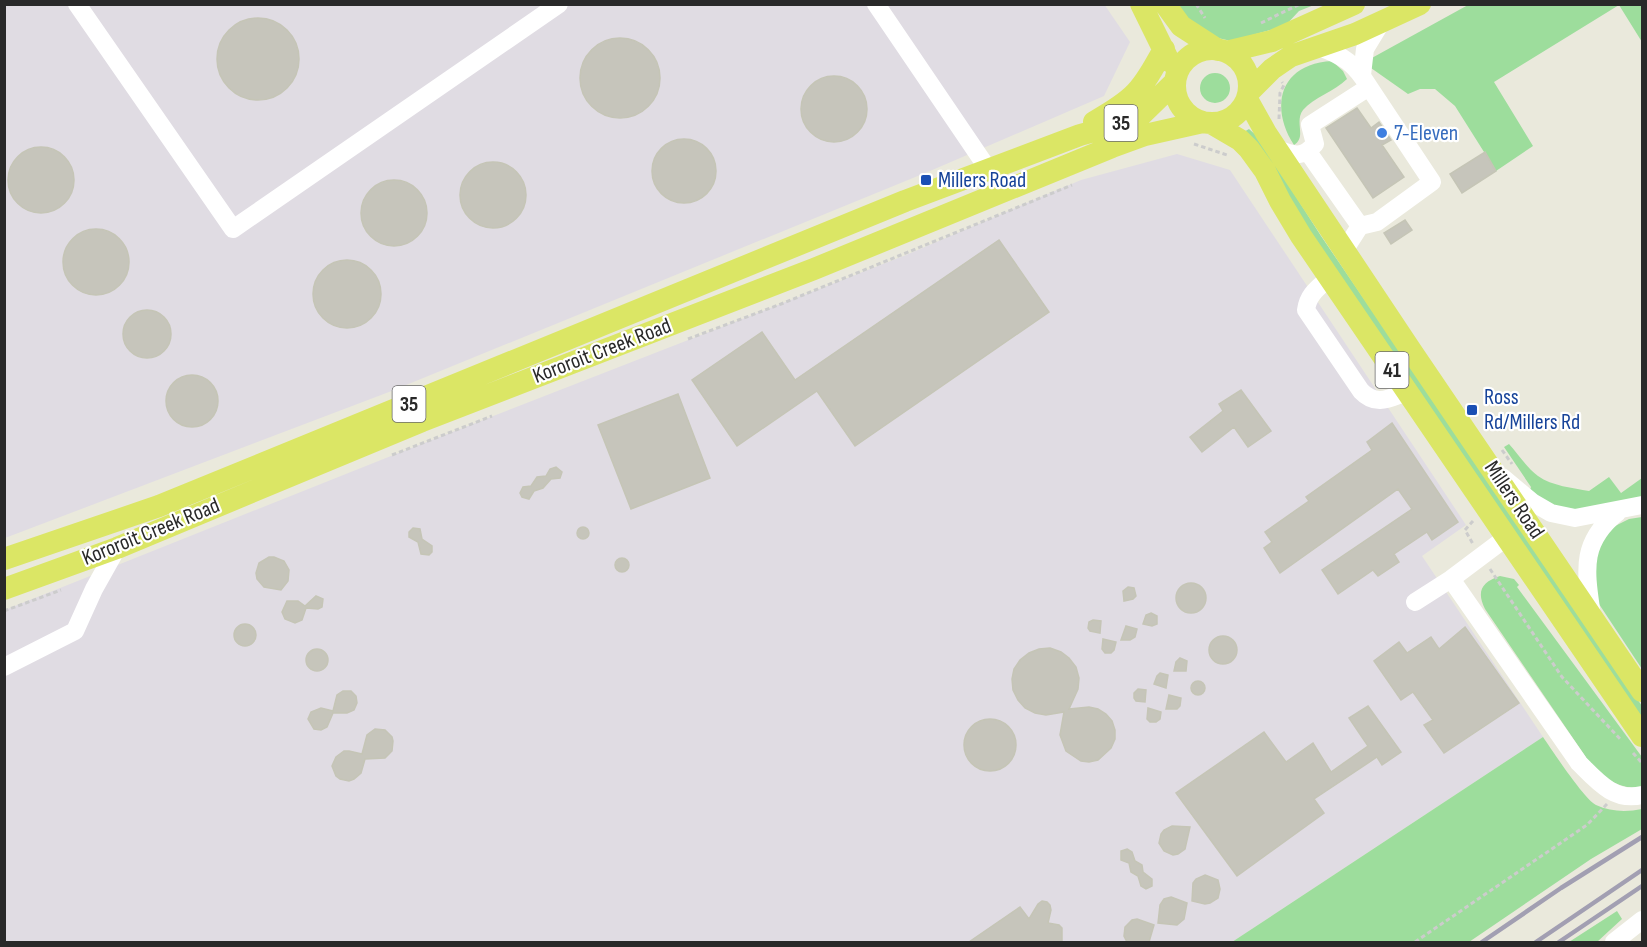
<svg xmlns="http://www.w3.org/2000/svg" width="1647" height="947" viewBox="0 0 1647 947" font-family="'Sofia Sans Condensed',sans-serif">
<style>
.industrial{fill:#e0dce3}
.green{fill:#9ddd9c}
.building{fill:#c6c5bb;stroke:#c5c5b6;stroke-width:1.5}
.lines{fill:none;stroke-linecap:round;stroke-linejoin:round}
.path{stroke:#ccc;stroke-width:3;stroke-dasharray:4.5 3;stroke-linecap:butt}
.minor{stroke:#fff;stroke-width:18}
.major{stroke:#dbe665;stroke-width:22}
.rail{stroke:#a29fb2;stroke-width:4.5}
.shop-dot{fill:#3f7fe0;stroke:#fff;stroke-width:2}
.transit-dot{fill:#1a4fb4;stroke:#fff;stroke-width:2}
.labels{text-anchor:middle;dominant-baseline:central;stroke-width:4.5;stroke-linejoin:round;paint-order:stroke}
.shield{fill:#fff;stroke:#696969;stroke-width:1.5}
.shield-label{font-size:21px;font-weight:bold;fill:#292929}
.shop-label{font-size:22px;fill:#366cbe;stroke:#fff;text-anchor:start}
.transit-label{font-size:22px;fill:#164399;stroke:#fff;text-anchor:start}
.street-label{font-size:22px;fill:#292929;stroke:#fff}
</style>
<rect width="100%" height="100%" fill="#eae9dc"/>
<!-- industrial -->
<path class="industrial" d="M1104 4 1130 42 1104 96 930 171 389 392 5 538V5Z
M1177 154 1230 170 1466 525 1422 556 1543 737 1232 942H5V610L401 452 906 255 1081 180Z"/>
<!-- green -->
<path class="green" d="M1174 5H1314L1299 11 1285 26 1231 41 1218 38 1198 29Z
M1468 5H1642V42L1619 5 1494 82 1533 146 1496 171 1455 106 1435 89H1420L1408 94 1371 68 1370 59Z
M1332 61 1343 71 1347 79C1335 91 1313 98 1303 110 1294 122 1307 137 1294 145 1269 106 1280 64 1332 61Z
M1200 88a15 15 0 1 1 30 0a15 15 0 1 1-30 0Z
M1249 129 1258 137 1321 236 1642 706V719L1242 133Z
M1509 444C1518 454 1527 468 1538 476 1552 486 1573 488 1589 491L1609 477 1621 493 1642 478V498L1576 511 1553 508 1529 493 1531 487 1504 447Z
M1642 517V669L1595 598 1596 544 1607 530 1629 519Z
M1500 576 1514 579 1519 585 1517 587 1642 757V788C1622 789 1610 782 1594 769L1485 609C1476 591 1482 582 1500 576Z
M1543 737C1552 750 1584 799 1596 805 1611 812 1627 812 1642 809V829L1591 859 1469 942H1232Z
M1617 911 1622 919 1597 942H1569Z"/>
<!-- building -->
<path class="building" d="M217 59a41 41 0 1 1 82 0a41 41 0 1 1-82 0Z
M580 78a40 40 0 1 1 80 0a40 40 0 1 1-80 0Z
M801 109a33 33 0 1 1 66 0a33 33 0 1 1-66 0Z
M1357 108 1371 128 1379 122 1391 140 1382 145 1404 177 1373 198 1326 128Z
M652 171a32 32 0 1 1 64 0a32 32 0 1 1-64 0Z
M8 180a33 33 0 1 1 66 0a33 33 0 1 1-66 0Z
M1485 152 1496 171 1462 193 1450 174Z
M460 195a33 33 0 1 1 66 0a33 33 0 1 1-66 0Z
M361 213a33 33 0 1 1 66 0a33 33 0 1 1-66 0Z
M1405 220 1412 230 1391 244 1384 233Z
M63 262a33 33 0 1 1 66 0a33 33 0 1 1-66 0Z
M999 240 1049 312 855 446 817 391 737 446 692 380 762 332 795 380Z
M313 294a34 34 0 1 1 68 0a34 34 0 1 1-68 0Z
M123 334a24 24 0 1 1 48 0a24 24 0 1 1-48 0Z
M166 401a26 26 0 1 1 52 0a26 26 0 1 1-52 0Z
M1241 390 1271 431 1248 447 1234 427 1202 452 1190 437 1223 411 1219 404Z
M678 394 710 478 631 509 598 425Z
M1392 423 1458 522 1432 540 1427 532 1394 554 1399 562 1378 576 1373 570 1338 594 1322 570 1412 509 1398 489 1280 573 1264 548 1272 542 1265 532 1309 501 1306 497 1372 450 1367 442Z
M556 467 562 472 560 478 551 479 543 488 534 491 529 499 522 497 520 493 523 487 531 486 537 477 546 476 550 469Z
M577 533a6 6 0 1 1 12 0a6 6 0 1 1-12 0Z
M413 528 420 529 422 539 432 546V552L429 555 421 554 418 542 409 537V532Z
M269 557H274L284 561 289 570 288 581 281 590 264 587 257 579 256 573 259 563Z
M615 565a7 7 0 1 1 14 0a7 7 0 1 1-14 0Z
M1176 598a15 15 0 1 1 30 0a15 15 0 1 1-30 0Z
M1128 587 1134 588 1136 596 1133 599 1124 601 1123 591Z
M316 596 323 599 322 607 318 609 306 608 302 620 295 623 285 619 282 612 287 601H298L305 606Z
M1151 613 1157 616V624L1152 626 1143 624 1146 615Z
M1093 620 1101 621 1100 633 1090 631 1088 628 1089 622Z
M234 635a11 11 0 1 1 22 0a11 11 0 1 1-22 0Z
M1126 626 1137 629 1135 637 1130 640H1121Z
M1465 627 1519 703 1444 753 1424 725 1433 720 1413 692 1401 700 1374 661 1399 642 1407 653 1431 637 1439 649Z
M1209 650a14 14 0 1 1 28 0a14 14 0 1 1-28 0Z
M1103 639 1116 642 1114 650 1111 653H1105L1102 649Z
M1050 648 1061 652 1069 658 1076 667 1079 678 1078 689 1069 709 1089 707 1098 709 1106 714 1112 721 1115 730V739L1111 748 1098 760 1089 762 1081 761 1066 751 1060 735 1064 712 1046 715 1035 713 1025 708 1018 700 1013 690 1012 679 1014 669 1020 660 1029 653 1039 649Z
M306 660a11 11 0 1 1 22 0a11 11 0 1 1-22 0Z
M1180 658 1187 661 1186 671H1174L1176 662Z
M1160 673 1168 675 1166 688 1154 684 1157 676Z
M1191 688a7 7 0 1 1 14 0a7 7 0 1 1-14 0Z
M1138 689 1146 690 1145 702 1136 701 1134 698V693Z
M343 691H351L356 696 357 703 354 710 347 713H333L327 727 321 730 314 729 308 719 311 712 321 708 333 711 337 695Z
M1169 695 1181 698 1180 706 1177 709H1166Z
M1368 706 1401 752 1382 765 1377 757 1314 799 1324 813 1237 876 1176 793 1264 732 1286 762 1313 743 1331 772 1368 746 1349 718Z
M1148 708 1161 712 1160 719 1156 722H1150L1147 719Z
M964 745a26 26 0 1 1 52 0a26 26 0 1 1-52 0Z
M375 729 385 730 392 737 393 741 392 751 385 758 365 759 361 773 354 779 349 781 340 779 336 776 332 766 336 757 344 751H349L362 754 367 735Z
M1172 826 1190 827 1185 849 1178 854 1173 855 1164 851 1159 843 1161 834 1164 830Z
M1127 849 1132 852 1135 861 1142 865 1143 872 1152 879V886L1146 889 1141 886 1138 876 1131 872 1129 863 1121 860V851Z
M1205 875 1218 880 1220 889 1218 898 1210 903 1205 904 1192 901 1193 883 1196 879Z
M1171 897 1187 903 1184 919 1177 925 1158 923 1160 905 1164 899Z
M1042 901 1047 902 1050 905 1051 910 1048 923 1059 925 1062 928V942H969L1020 907 1029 919 1038 904Z
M1137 919 1154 925 1149 942H1127L1124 936 1125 927 1132 920Z"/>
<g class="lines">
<!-- path -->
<path class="path" d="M1196 4 1205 18
M1261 23 1300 4
M1279 119 1280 93 1284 85 1282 82
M1194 144 1227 155
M688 339 781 304 1072 185
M1502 450 1512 464
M392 455 492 416
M1473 521 1465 530 1473 544
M1490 569 1562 677 1621 740
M4 611 61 590
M1633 753 1642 763
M1415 942 1587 825 1607 804"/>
<!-- minor -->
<path class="minor" d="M77 4 233 229 559 4
M876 4 988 169
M1319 47C1344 56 1355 64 1369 87
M1362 75 1365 49 1382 21
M1278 149C1294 156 1303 158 1315 144L1310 125 1369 87 1432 182 1377 222 1360 226 1344 251
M1308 152 1360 226
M1329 278C1318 288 1308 294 1306 310L1361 391C1376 407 1390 398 1407 392
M1502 477 1532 502 1551 513 1575 518 1642 505
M1451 579 1579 763C1597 781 1614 802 1642 795
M1415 602 1451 579 1507 537
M1592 616C1586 572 1579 543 1618 512
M4 667 75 631 94 589 117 548
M1614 942 1642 920"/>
<!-- major -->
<path class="major" d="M1141 4 1169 61
M1165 4 1181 26 1218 50
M1175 86a37 37 0 1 1 74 0a37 37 0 1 1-74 0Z
M1226 52 1272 41 1354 4
M1249 92 1272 69 1291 56 1355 34 1420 4
M1247 99 1266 133 1410 349 1642 691
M1094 122C1136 98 1140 92 1164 49
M1211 123 1240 140 1249 149 1265 171 1280 201 1301 236 1642 736
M4 559 159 506 905 201 1080 135 1124 123 1141 115 1175 82
M4 589 117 548 422 421 814 269 1112 147 1145 135 1203 122"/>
<!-- rail -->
<path class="rail" d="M1482 942 1561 888 1642 837
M1536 942 1642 870
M1559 942 1642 886"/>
</g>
<!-- markers -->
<circle class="shop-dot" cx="1382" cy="133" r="6"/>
<g class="transit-dot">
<rect x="920" y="174" width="12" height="12" rx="3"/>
<rect x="1466" y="404" width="12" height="12" rx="3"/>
</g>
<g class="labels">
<!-- shield labels -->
<g class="shield">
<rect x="1104.5" y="105" width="33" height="36" rx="4.5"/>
<rect x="1375.5" y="352" width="33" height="36" rx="4.5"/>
<rect x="392.5" y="386" width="33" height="36" rx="4.5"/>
</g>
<g class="shield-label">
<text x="1121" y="123">35</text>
<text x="1392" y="370">41</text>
<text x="409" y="404">35</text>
</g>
<!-- shop labels -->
<g class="shop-label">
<text x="1394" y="133">7-Eleven</text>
</g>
<!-- transit labels -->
<g class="transit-label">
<text x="938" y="180">Millers Road</text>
<text x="1484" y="397">Ross<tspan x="1484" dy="25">Rd/Millers Rd</tspan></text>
</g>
<!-- street labels -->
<g class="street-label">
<text transform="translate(602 351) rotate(-21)">Kororoit Creek Road</text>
<text transform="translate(1514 500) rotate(56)">Millers Road</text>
<text transform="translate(151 532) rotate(-22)">Kororoit Creek Road</text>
</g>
</g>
<!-- border -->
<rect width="1647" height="947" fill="none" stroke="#292929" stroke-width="12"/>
</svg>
